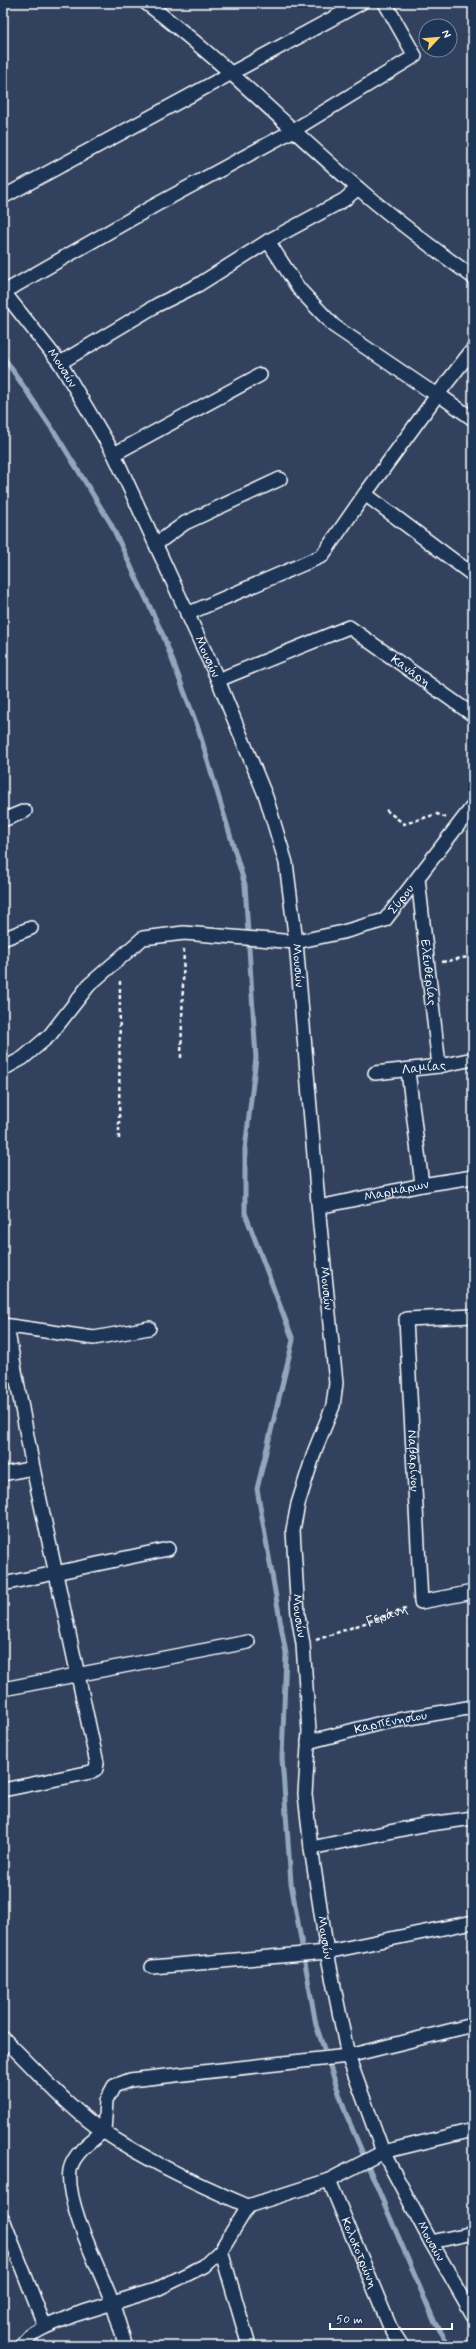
<svg xmlns="http://www.w3.org/2000/svg" width="476" height="2349" viewBox="0 0 476 2349" font-family="Mynerve,sans-serif">
<style>
.lines{fill:none;stroke-linecap:round;stroke-linejoin:round}
.stream{stroke:#92a7bc;stroke-width:5}
.minor-casing{stroke:#fff;stroke-width:16}
.path{stroke:#fff;stroke-width:2.5;stroke-dasharray:4 3;stroke-linecap:butt}
.minor{stroke:#1d3557;stroke-width:13}
.labels{text-anchor:middle;dominant-baseline:central;stroke-width:3;stroke-linejoin:round;paint-order:stroke}
.street-label{font-size:13px;fill:#fff;stroke:#1d3557}
</style>
<rect width="100%" height="100%" fill="#32415e"/>
<filter id="ink" filterUnits="userSpaceOnUse"><feTurbulence type="fractalNoise" baseFrequency=".025" numOctaves="2"/><feDisplacementMap in="SourceGraphic" scale="8" xChannelSelector="R" yChannelSelector="G"/><feConvolveMatrix kernelMatrix="1 2 1 2 8 2 1 2 1" color-interpolation-filters="sRGB"/></filter>
<g filter="url(#ink)">
<g class="lines">
<!-- stream -->
<path class="stream" d="M3 356 57 436 111 524 163 635 199 731 245 885 256 1058 245 1149V1213L293 1340 257 1489 286 1654 282 1758 291 1883 316 2025 346 2114 435 2323 450 2346"/>
<!-- minor casing -->
<g class="minor-casing">
<g id="minor">
<path d="M146 3C221 59 287 127 358 188 395 220 434 249 473 277"/>
<path d="M3 197 361 3"/>
<path d="M268 241 299 289 334 326 427 389 438 394 365 494 473 575"/>
<path id="s2" d="M3 291 60 363 114 454 218 680 266 797 286 863 296 942 320 1226 336 1383 333 1406 315 1450 298 1504 293 1530 298 1615 303 1644 309 1731 305 1794 311 1848 327 1952 348 2056 383 2152 431 2242 473 2315"/>
<path d="M4 292 152 207 294 130 415 56 385 3"/>
<path d="M473 349 438 394 473 419"/>
<path d="M60 363 157 305 198 285 268 241 344 200 358 188"/>
<path d="M114 454 260 375"/>
<path d="M156 544 185 523 280 479"/>
<path d="M187 614 322 556 365 494"/>
<path id="s3" d="M218 680 349 627 473 715"/>
<path d="M3 820 25 811"/>
<path id="s4" d="M418 878 439 1066"/>
<path d="M3 939 31 928"/>
<path id="s5" d="M3 1069 23 1058 50 1035 89 985 143 938 184 933 296 942 343 932 385 920 473 806"/>
<path d="M408 1071 422 1185"/>
<path id="s6" d="M375 1073 439 1066 473 1059"/>
<path id="s7" d="M319 1207 422 1185 473 1177"/>
<path id="s8" d="M473 1316 406 1319 421 1602 473 1592"/>
<path d="M3 1325 94 1338 149 1328"/>
<path d="M3 1474 33 1468"/>
<path d="M3 1584 168 1549"/>
<path d="M3 1689 248 1642"/>
<path id="s9" d="M308 1742 381 1723 473 1707"/>
<path d="M3 1790 91 1772 96 1769 97 1763 33 1468 7 1327"/>
<path d="M311 1848 423 1825 473 1818"/>
<path d="M152 1967 327 1952 473 1922"/>
<path d="M3 2038C36 2069 66 2106 104 2132 146 2160 201 2186 248 2206L329 2180 383 2152 473 2130"/>
<path id="s10" d="M329 2180 390 2327 402 2346"/>
<path d="M3 2219 45 2327"/>
<path d="M431 2242 473 2233"/>
<path d="M221 2250 249 2346"/>
<path d="M22 2346 34 2333 45 2327 74 2315 155 2290 204 2266 221 2250 248 2206"/>
<path d="M126 2346C121 2332 117 2317 112 2302 100 2269 65 2204 70 2170 73 2154 91 2141 104 2131L106 2101 114 2086 130 2080 348 2056 473 2025"/>
</g>
</g>
<!-- path -->
<g class="path">
<path d="M386 810 404 824 437 814 447 818"/>
<path d="M442 962 473 956"/>
<path d="M181 1058 184 946"/>
<path d="M119 1139 120 978"/>
<path id="s1" d="M316 1640 408 1608"/>
</g>
<!-- minor -->
<use href="#minor" class="minor"/>
</g>
</g>
<g class="labels">
<!-- street labels -->
<g class="street-label">
<text stroke="none"><textPath href="#s2" startOffset="97">Μουσών</textPath></text>
<text stroke="none"><textPath href="#s2" startOffset="421">Μουσών</textPath></text>
<text stroke="none"><textPath href="#s3" startOffset="217">Κανάρη</textPath></text>
<text stroke="none"><textPath href="#s5" startOffset="465">Σύρου</textPath></text>
<text stroke="none"><textPath href="#s2" startOffset="745">Μουσών</textPath></text>
<text stroke="none"><textPath href="#s4" startOffset="95">Ελευθερίας</textPath></text>
<text stroke="none"><textPath href="#s6" startOffset="49">Λαμίας</textPath></text>
<text stroke="none"><textPath href="#s7" startOffset="79">Μαρμάρων</textPath></text>
<text stroke="none"><textPath href="#s2" startOffset="1069">Μουσών</textPath></text>
<text stroke="none"><textPath href="#s8" startOffset="209">Ναβαρίνου</textPath></text>
<text stroke="none"><textPath href="#s1" startOffset="75">Γεράνη</textPath></text>
<text stroke="none"><textPath href="#s2" startOffset="1404">Μουσών</textPath></text>
<text stroke="none"><textPath href="#s9" startOffset="85">Καρπενησίου</textPath></text>
<text stroke="none"><textPath href="#s2" startOffset="1728">Μουσών</textPath></text>
<text stroke="none"><textPath href="#s2" startOffset="2052">Μουσών</textPath></text>
<text stroke="none"><textPath href="#s10" startOffset="79">Κολοκοτρώνη</textPath></text>
</g>
</g>
<!-- margin -->
<rect width="476" height="2349" fill="none" stroke="#1d3557" stroke-width="16"/>
<rect x="8" y="8" width="460" height="2333" fill="none" stroke="#fff" stroke-width="1.5" filter="url(#ink)"/>
<!-- north arrow -->
<g transform="translate(438 38) rotate(64)"><circle r="19" fill="#1d3557" stroke="#77869a"/>
<path d="M0-3L7 15L0 10L-7 15Z" fill="#ffd166"/>
<text y="-6" font-size="11" font-weight="bold" text-anchor="middle" fill="#ffffff">N</text>
</g>
<!-- scale -->
<path d="M330 2323v6h122v-6" fill="none" stroke="#ffffff" stroke-width="2"/>
<text x="336" y="2323" font-size="12" fill="#ffffff" stroke="#1d3557" stroke-width="3" paint-order="stroke">50 m</text>
</svg>
